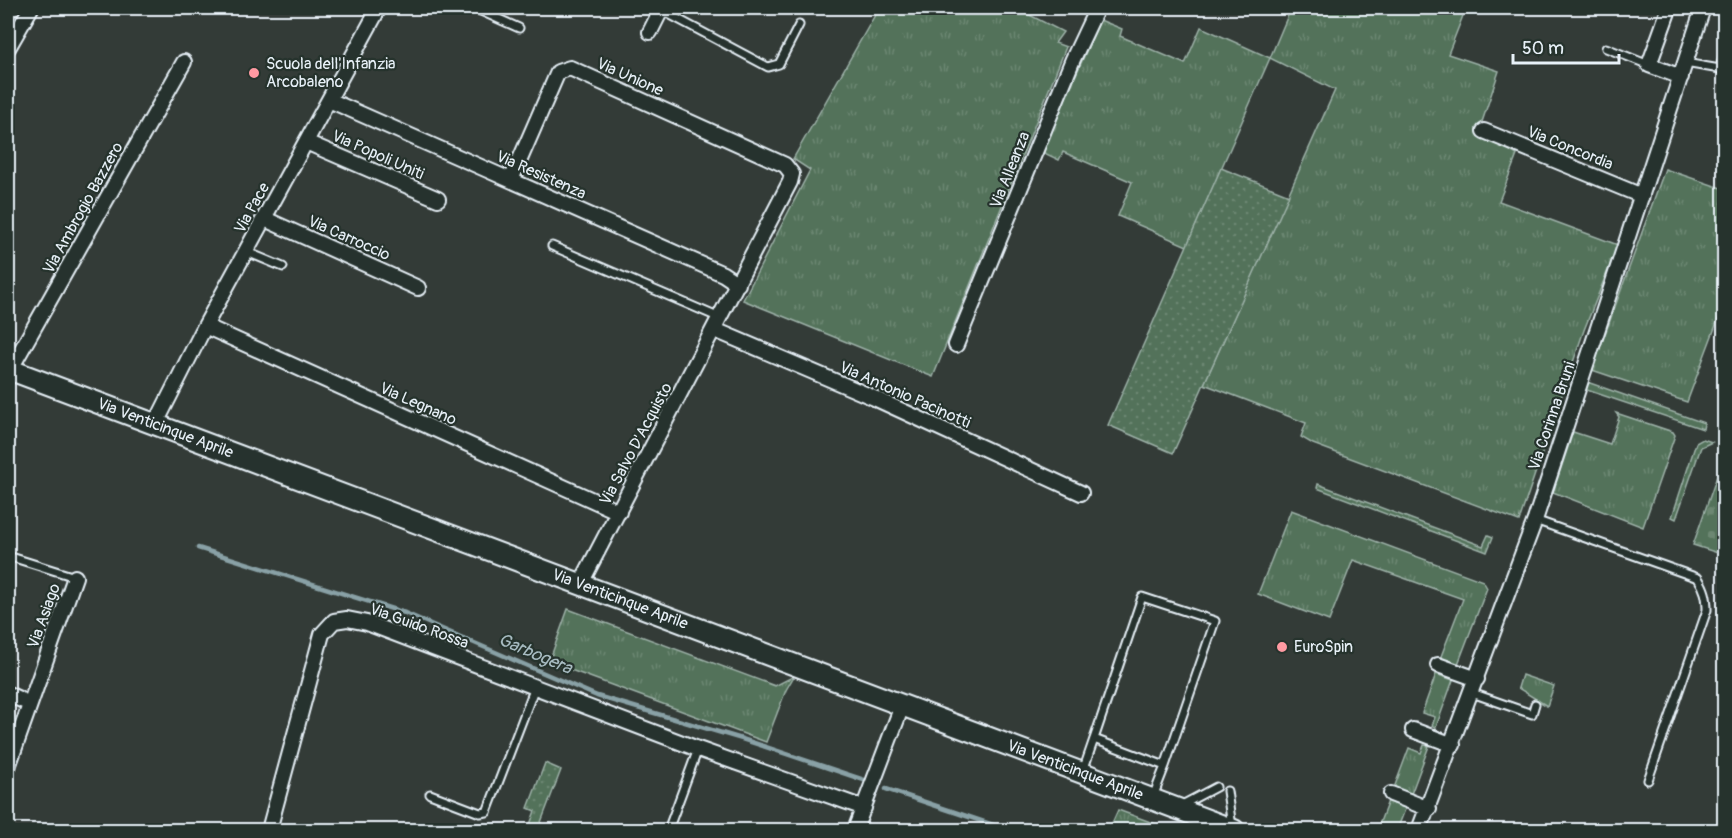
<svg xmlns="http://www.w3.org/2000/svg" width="1732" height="838" viewBox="0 0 1732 838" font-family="Pangolin,sans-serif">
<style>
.grass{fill:url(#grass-tufts);stroke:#9eb2a9;stroke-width:1.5}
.cemetery{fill:url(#cemetery-stones);stroke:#9eb2a9;stroke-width:1.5}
.garden{fill:url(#garden-dots);stroke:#9eb2a9;stroke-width:1.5}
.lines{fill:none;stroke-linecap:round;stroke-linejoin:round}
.stream{stroke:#89a1a6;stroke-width:4.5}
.lane-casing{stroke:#e8f1f8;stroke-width:11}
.street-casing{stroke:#e8f1f8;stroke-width:18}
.secondary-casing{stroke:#e8f1f8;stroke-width:24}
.lane{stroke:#26332d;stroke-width:7}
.street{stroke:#26332d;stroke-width:14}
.secondary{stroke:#26332d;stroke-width:20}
.poi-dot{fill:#ff9aa2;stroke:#26332d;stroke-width:2}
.labels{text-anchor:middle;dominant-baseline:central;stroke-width:4.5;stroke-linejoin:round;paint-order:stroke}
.poi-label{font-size:16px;fill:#e8f1f8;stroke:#26332d;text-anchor:start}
.street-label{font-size:16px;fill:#e8f1f8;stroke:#26332d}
.water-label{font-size:18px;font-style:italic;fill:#a8bcc2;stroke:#26332d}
</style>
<defs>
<pattern id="grass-tufts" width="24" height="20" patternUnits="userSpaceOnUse" patternTransform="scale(1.5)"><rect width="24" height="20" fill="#53725a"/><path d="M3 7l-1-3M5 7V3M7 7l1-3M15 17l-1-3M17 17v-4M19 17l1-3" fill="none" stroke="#6c8772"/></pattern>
<pattern id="cemetery-stones" width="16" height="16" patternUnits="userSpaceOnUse" patternTransform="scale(1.5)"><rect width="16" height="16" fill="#53725a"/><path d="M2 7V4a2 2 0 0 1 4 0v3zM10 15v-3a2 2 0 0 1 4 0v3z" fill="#6c8772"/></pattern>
<pattern id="garden-dots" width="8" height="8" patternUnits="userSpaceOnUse" patternTransform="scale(1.5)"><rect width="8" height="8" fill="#53725a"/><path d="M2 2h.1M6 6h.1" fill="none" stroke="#6c8772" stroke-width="1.8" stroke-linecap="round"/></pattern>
</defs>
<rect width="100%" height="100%" fill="#333b37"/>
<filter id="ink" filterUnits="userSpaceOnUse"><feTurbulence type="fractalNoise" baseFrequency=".0167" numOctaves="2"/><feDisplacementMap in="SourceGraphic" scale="12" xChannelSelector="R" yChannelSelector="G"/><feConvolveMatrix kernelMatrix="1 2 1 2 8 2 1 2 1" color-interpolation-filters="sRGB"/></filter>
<g filter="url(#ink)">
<!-- grass -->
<path class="grass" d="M879 8H1016L1063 32 1055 43 1066 47 933 377 743 300 810 170 793 159Z
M1291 8H1466L1448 54 1499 71 1479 131 1517 155 1499 201 1618 245 1584 330 1519 521 1313 444 1301 437 1306 423 1204 384 1335 90 1270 58 1187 246 1118 216 1132 182 1063 152 1059 160 1042 152 1100 20 1122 29 1120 36 1185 64 1201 27 1270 58Z
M1665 169 1724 189V310L1722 309 1687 402 1592 370Z
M1587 382 1704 423 1703 429 1584 389Z
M1616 413 1673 432 1675 435 1643 527 1553 492 1573 432 1610 444 1619 417Z
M1703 439 1712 442 1701 447 1676 519 1672 517 1696 443Z
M1318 484 1483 546 1488 535 1493 537 1487 552 1317 488Z
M1291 510 1483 581 1487 588 1458 664 1440 659 1463 599 1353 560 1329 621 1258 594Z
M568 609 775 686 794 676 786 690 766 742 549 662Z
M1436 674 1453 680 1436 727 1432 726 1435 717 1422 713Z
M1522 675 1554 686 1547 706 1518 688Z
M1424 745 1429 746 1411 794 1394 788 1409 748 1421 753Z
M1388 801 1406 807 1397 830H1377Z
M1118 810 1172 830H1109Z"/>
<!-- cemetery -->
<path class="cemetery" d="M1724 456V555L1693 545Z"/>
<!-- garden -->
<path class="garden" d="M1221 168 1289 195 1173 453 1108 425Z
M545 763 561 770 538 830H528L535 811 528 808Z"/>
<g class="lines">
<!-- stream -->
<path class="stream" d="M198 548 405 613 597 696 742 739 864 780
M886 789 1008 830"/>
<!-- lane casing -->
<g class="lane-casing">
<path id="lane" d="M474 8 519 28
M661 10 768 67 779 64 799 25
M1606 48 1649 65
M1685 63 1720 69 1724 54
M552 246 720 318
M247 252 283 267
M1535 520 1698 578C1705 589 1707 597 1707 610L1648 780
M8 556 75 577
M1472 693 1532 714 1535 704
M1094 739 1142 597 1215 621 1165 766
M1083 771 1094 739 1165 766 1153 797
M1227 791 1232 827
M430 794 480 813 487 812 535 687
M1178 807 1216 787
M668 830 698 749"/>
</g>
<!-- street casing -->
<g class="street-casing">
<path id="street" d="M1667 8 1668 12 1649 65 1681 77
M650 32 662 8
M8 48 31 8
M329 100 723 274 738 284
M1484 131 1642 196
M306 142 438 199
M511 180 558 72 570 68 785 165 792 174 790 182 580 585
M265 219 418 288
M205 326 619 512
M715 330 872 397 1081 493
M956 345 1073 59 1097 8
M10 370 184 62
M155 425 205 326 379 8
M1438 665 1477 679
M8 694 30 704
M1413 730 1453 745
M8 767 75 577
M1391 794 1429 809
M269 830 322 634 334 621 347 619 367 623 698 749 864 808
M855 830 902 706
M1419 830 1535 520 1703 8"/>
</g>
<!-- secondary casing -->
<g class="secondary-casing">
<g id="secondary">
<path id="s1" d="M8 369 1234 830"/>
</g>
</g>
<!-- lane -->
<use href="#lane" class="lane"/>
<!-- street -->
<use href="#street" class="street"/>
<!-- secondary -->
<use href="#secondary" class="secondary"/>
</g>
</g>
<!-- markers -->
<g class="poi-dot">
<circle cx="254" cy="73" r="6"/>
<circle cx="1282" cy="647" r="6"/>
</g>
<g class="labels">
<!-- poi labels -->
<g class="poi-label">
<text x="266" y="64">Scuola dell'Infanzia<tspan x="266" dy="18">Arcobaleno</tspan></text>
<text x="1294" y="647">EuroSpin</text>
</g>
<!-- street labels -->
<g class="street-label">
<text transform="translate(630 77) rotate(24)">Via Unione</text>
<text transform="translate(1570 148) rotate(22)">Via Concordia</text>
<text transform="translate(378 155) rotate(24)">Via Popoli Uniti</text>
<text transform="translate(1010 170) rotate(-68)">Via Alleanza</text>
<text transform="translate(541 175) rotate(24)">Via Resistenza</text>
<text transform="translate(83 208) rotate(-61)">Via Ambrogio Bazzero</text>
<text transform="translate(252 208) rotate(-61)">Via Pace</text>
<text transform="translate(349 238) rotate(24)">Via Carroccio</text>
<text transform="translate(905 395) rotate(24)">Via Antonio Pacinotti</text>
<text transform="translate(418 404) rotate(24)">Via Legnano</text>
<text transform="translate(1552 416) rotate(-71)">Via Corinna Bruni</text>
<text stroke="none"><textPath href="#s1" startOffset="168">Via Venticinque Aprile</textPath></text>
<text transform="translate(636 444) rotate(-62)">Via Salvo D'Acquisto</text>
<text stroke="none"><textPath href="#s1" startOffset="654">Via Venticinque Aprile</textPath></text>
<text transform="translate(44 616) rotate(-70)">Via Asiago</text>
<text transform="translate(419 626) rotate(20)">Via Guido Rossa</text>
<text stroke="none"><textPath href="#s1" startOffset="1140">Via Venticinque Aprile</textPath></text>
</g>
<!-- water labels -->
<g class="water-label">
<text transform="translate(535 654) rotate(23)">Garbogera</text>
</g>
</g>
<!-- margin -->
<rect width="1732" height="838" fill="none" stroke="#26332d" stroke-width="30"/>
<rect x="15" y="15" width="1702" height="808" fill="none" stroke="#e8f1f8" stroke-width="2" filter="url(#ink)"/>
<!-- scale -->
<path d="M1513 54v9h106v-9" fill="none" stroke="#e8f1f8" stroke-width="3"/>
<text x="1522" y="54" font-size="18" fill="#e8f1f8" stroke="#26332d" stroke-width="4.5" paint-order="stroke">50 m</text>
</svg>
